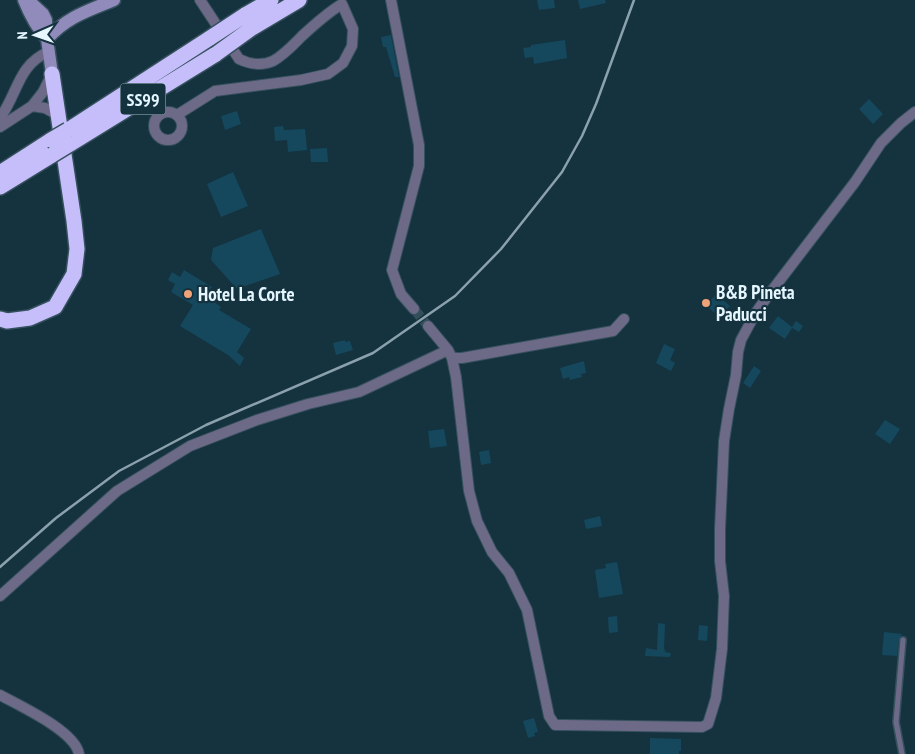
<svg xmlns="http://www.w3.org/2000/svg" width="915" height="754" viewBox="0 0 915 754" font-family="'PT Sans Narrow',sans-serif">
<style>
.building{fill:#15485d}
.lines{fill:none;stroke-linecap:round;stroke-linejoin:round}
.street-tunnel{stroke:#344f5c;stroke-width:10;stroke-dasharray:10 5;stroke-linecap:butt}
.lane-casing{stroke:#36515e;stroke-width:8}
.street-casing{stroke:#36515e;stroke-width:12}
.secondary-casing{stroke:#36515e;stroke-width:15}
.highway-casing{stroke:#36515e;stroke-width:18}
.lane{stroke:#6d6a88;stroke-width:5}
.street{stroke:#6d6a88;stroke-width:10}
.secondary{stroke:#908bbb;stroke-width:12}
.highway{stroke:#c5befa;stroke-width:15}
.rail{stroke:#8ba1ac;stroke-width:2.5}
.highway-bridge-casing{stroke:#36515e;stroke-width:18;stroke-linecap:butt}
.highway-bridge{stroke:#c5befa;stroke-width:15}
.poi-dot{fill:#efa378;stroke:#15323f;stroke-width:2}
.labels{text-anchor:middle;dominant-baseline:central;stroke-width:4.5;stroke-linejoin:round;paint-order:stroke}
.shield{fill:#15323f;stroke:#a7bbc5;stroke-width:1}
.shield-label{font-size:18px;font-weight:bold;fill:#e5f6ff}
.poi-label{font-size:19px;font-weight:bold;fill:#e5f6ff;stroke:#15323f;text-anchor:start}
</style>
<rect width="100%" height="100%" fill="#15323f"/>
<!-- building -->
<path class="building" d="M537 0H554L555 8 539 10Z
M578 0H605L606 3 580 9Z
M391 35 399 77H395L386 47H383L381 37Z
M565 40 567 58 534 64 533 57 525 58 523 48 531 47V45Z
M869 99 883 114 873 124 859 109Z
M237 111 241 124 225 130 221 116Z
M283 126 284 130 305 129 307 150 288 152 287 140 275 141 274 127Z
M327 148 328 162H311L310 149Z
M233 172 248 206 221 217 207 184Z
M261 229 280 274 237 289 211 260 213 248Z
M184 270 212 287 207 295 215 299 214 302 221 307 219 310 251 329 237 352 244 358 240 366 228 355 180 326 193 305 171 292 175 284 168 280 172 272 180 277Z
M716 294 730 306 720 317 706 306Z
M778 316 792 327 796 321 803 326 799 332 792 328 785 339 769 328Z
M345 340V342L350 341 353 350 336 355 333 343Z
M664 344 675 349 670 360 675 363 671 371 656 363Z
M584 361 586 373 581 374 582 377 570 380 569 377 563 379 560 368Z
M754 366 761 371 750 388 743 383Z
M885 420 900 429 890 444 875 434Z
M444 429 447 446 430 448 428 431Z
M489 450 491 463 481 465 479 452Z
M600 516 602 526 586 529 584 520Z
M617 562 623 594 599 598 595 570 606 568 605 564Z
M617 616 618 632 609 633 608 617Z
M658 623 665 624 664 649 665 650V652L671 653 670 657 645 656 646 648 657 650Z
M699 625 708 626 707 641 698 640Z
M884 632 902 634 899 640 897 656 882 655Z
M534 718 538 732 534 733 535 736 528 738 523 721Z
M650 738 681 739V751H679V754H650Z"/>
<g class="lines">
<!-- street-tunnel -->
<path class="street-tunnel" d="M414 309 428 326"/>
<!-- lane casing -->
<g class="lane-casing">
<path id="lane" d="M902 754 896 722 903 640"/>
</g>
<!-- street casing -->
<g class="street-casing">
<path id="street" d="M391 0 419 145V166L392 270 401 294 414 309
M32 106 45 108 58 115
M154 126a14 14 0 1 1 28 0a14 14 0 1 1-28 0Z
M177 115 215 91 301 80 328 74 343 63 352 46 353 29 342 4C327 13 315 24 302 36 293 45 284 55 273 61 262 66 249 64 239 59L200 0
M0 118C18 93 18 65 48 52
M0 127 32 106 43 92 52 74
M428 326 448 350 452 358 456 377 469 491 477 521 492 552 509 573 527 610 549 716 555 725H562L702 727 708 724 716 698 722 649 724 596 720 561V529L724 441 729 409 736 375 738 352 741 340 755 314 767 297 855 182 881 143 901 123 915 112
M452 358H462L613 331 624 319
M0 596 117 491 190 446 257 420 308 404 359 392 448 350
M0 695C20 706 75 731 79 754"/>
</g>
<!-- secondary casing -->
<g class="secondary-casing">
<path id="secondary" d="M24 0C30 15 36 27 47 39
M28 0 43 14 46 20 47 39 52 74
M47 39C67 17 87 11 114 0"/>
</g>
<!-- highway casing -->
<g class="highway-casing">
<path id="highway" d="M245 15 271 0
M252 28 299 0
M68 130 210 38
M70 144 216 54
M0 173 51 140
M0 187 52 155
M0 319 7 321 30 318 55 307 74 274 77 249 74 221 52 74"/>
</g>
<!-- lane -->
<use href="#lane" class="lane"/>
<!-- street -->
<use href="#street" class="street"/>
<!-- secondary -->
<use href="#secondary" class="secondary"/>
<!-- highway -->
<use href="#highway" class="highway"/>
<!-- rail -->
<path class="rail" d="M0 567 56 518 119 471 206 425 373 353 455 296 501 249 562 172 582 136 596 104 634 0"/>
<!-- highway-bridge casing -->
<g class="highway-bridge-casing">
<path id="highway-bridge" d="M210 38 245 15
M216 54 252 28
M51 140 68 130
M52 155 70 144"/>
</g>
<!-- highway-bridge -->
<use href="#highway-bridge" class="highway-bridge"/>
</g>
<!-- markers -->
<g class="poi-dot">
<circle cx="188" cy="294" r="5"/>
<circle cx="706" cy="303" r="5"/>
</g>
<g class="labels">
<!-- shield labels -->
<rect class="shield" x="120.5" y="83.5" width="45" height="31" rx="4"/>
<g class="shield-label">
<text x="143" y="99">SS99</text>
</g>
<!-- poi labels -->
<g class="poi-label">
<text x="716" y="292">B&amp;B Pineta<tspan x="716" dy="22">Paducci</tspan></text>
<text x="198" y="294">Hotel La Corte</text>
</g>
</g>
<!-- north arrow -->
<g transform="translate(35 35) rotate(268)" stroke="#15323f" stroke-width="4" paint-order="stroke">
<path d="M0-4L9 19L0 12L-9 19Z" fill="#e5f6ff"/>
<text y="-8" font-size="14" font-weight="bold" text-anchor="middle" fill="#e5f6ff">N</text>
</g>
</svg>
